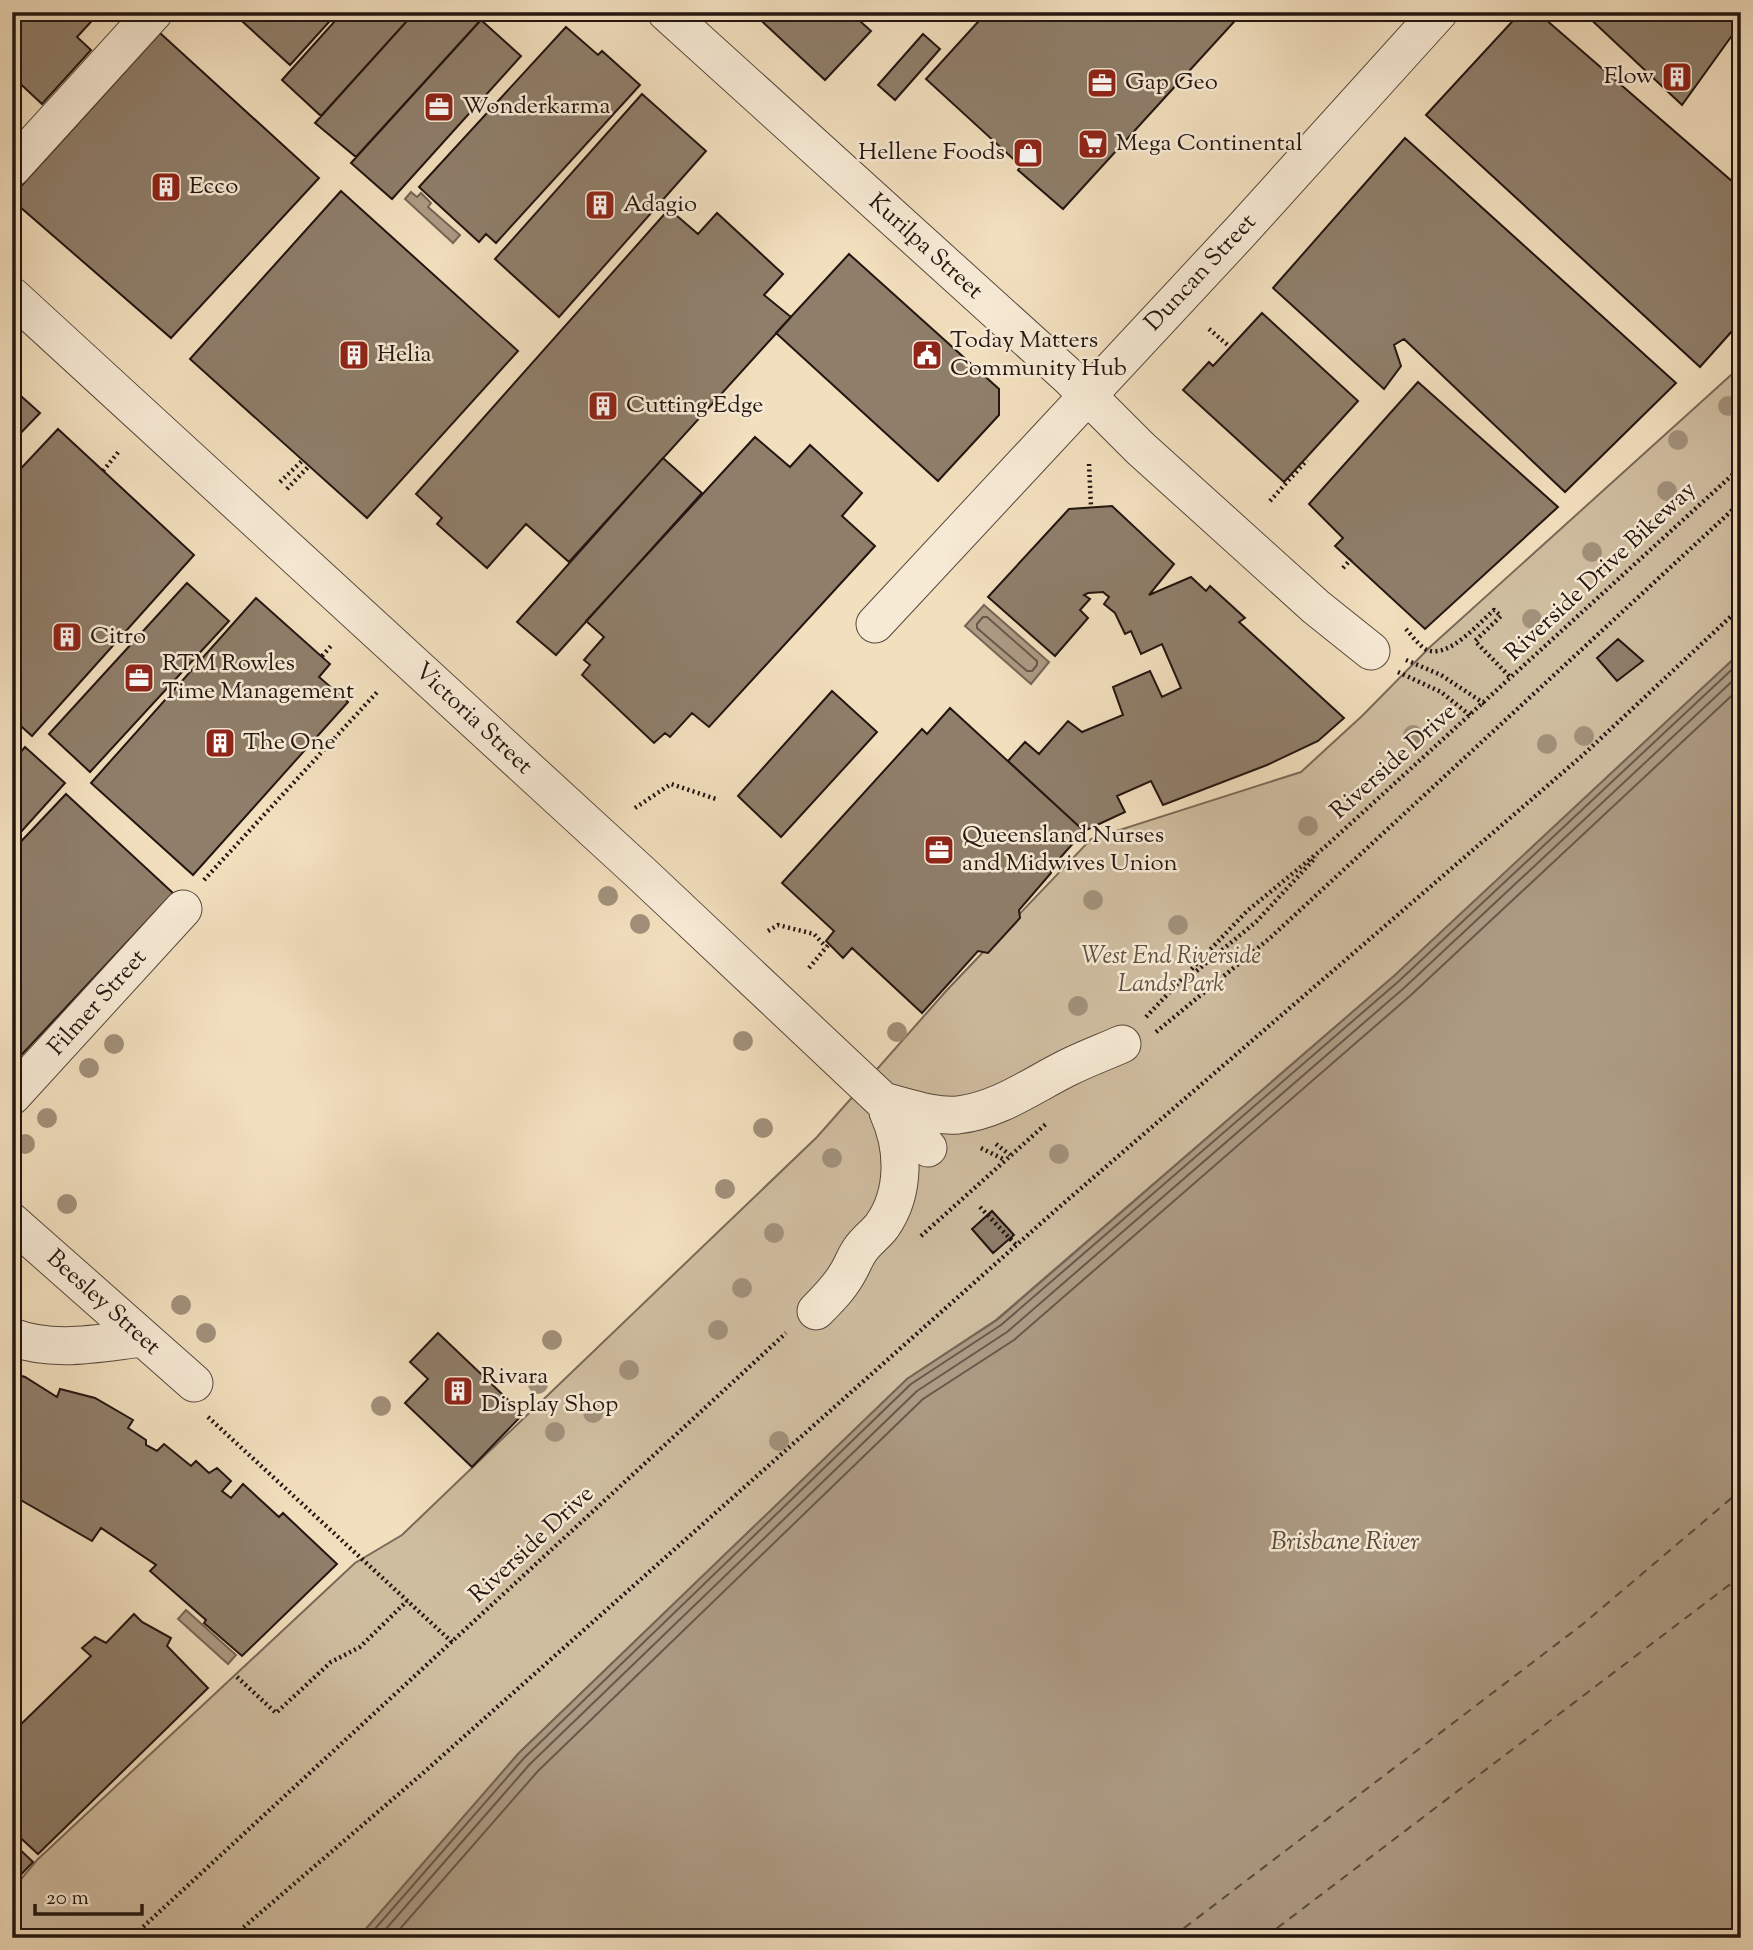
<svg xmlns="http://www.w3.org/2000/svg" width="1753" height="1950" viewBox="0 0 1753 1950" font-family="'Sorts Mill Goudy',serif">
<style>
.green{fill:#cfbda0;stroke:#796958;stroke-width:2}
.water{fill:#ac9a83;stroke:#756555;stroke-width:2}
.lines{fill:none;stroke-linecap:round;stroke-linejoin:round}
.shore{stroke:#68584a;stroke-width:2}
.ferry{stroke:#5a4a3e;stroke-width:2;stroke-dasharray:9 7;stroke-linecap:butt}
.building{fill:#8f7e6a;stroke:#231510;stroke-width:2}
.minor-casing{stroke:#57483c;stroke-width:39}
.path{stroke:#231510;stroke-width:4.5;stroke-dasharray:2 3.5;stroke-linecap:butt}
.minor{stroke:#f7ead5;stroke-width:37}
.tree{fill:#a1907a}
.labels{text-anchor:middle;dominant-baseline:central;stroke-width:5;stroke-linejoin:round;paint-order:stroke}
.poi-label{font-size:24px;fill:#231510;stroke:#f7ead5;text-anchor:start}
.street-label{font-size:24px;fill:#231510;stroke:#f7ead5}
.park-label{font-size:24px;font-style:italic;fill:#5f5042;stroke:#f7ead5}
.water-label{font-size:26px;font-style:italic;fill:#5a4a3e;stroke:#f7ead5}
</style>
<rect width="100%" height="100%" fill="#f2dfbe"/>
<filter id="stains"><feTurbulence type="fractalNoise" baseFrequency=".00286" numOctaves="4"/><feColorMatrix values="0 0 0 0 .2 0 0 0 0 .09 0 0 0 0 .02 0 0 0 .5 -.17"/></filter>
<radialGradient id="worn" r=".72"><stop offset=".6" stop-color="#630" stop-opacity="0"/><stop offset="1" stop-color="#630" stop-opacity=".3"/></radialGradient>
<!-- green -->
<path class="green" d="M1741 366V652L1394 976 996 1320 907 1379 519 1753 358 1938H12V1890L37 1860 355 1563 402 1535 817 1137 947 990 1091 839 1301 772 1362 716 1430 647Z"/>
<!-- water -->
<path class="water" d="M411 192 417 197 421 193 431 203 428 207 460 235 453 243 405 199Z
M984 605 1049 662 1031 684 965 626Z
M1741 652V1938H358L519 1753 907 1379 997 1320 1394 976Z
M186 1610 236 1655 228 1664 178 1619Z"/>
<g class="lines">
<!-- shore -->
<path class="shore" d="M983 617H987L1037 661V665L1032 671H1027L977 628V624Z
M367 1938 524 1758 911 1384 1001 1325 1399 981 1741 661
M378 1938 530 1764 917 1391 1007 1332 1404 988 1741 673
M392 1938 538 1771 923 1399 1014 1340 1411 995 1741 687"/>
<!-- ferry -->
<path class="ferry" d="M1171 1938 1583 1624 1741 1490
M1264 1938 1741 1576"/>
</g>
<!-- building -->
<path class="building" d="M12 12H100L77 37 91 50 42 104 12 76Z
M232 12H338L290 65Z
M343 12H415L321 116 282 80Z
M415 12H488L356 157 315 123Z
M752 12H850L871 31 825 80Z
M987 12H1243L1063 209 1018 170 1021 166 926 79Z
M1521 12H1537L1741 189V321L1700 367 1426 115Z
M1583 12H1741V23L1682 105Z
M481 20 521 56 392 199 351 163Z
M566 27 598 55 602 51 640 85 496 243 486 234 479 242 419 187Z
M160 33 319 178 171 338 12 200V196Z
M923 34 940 49 895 100 878 85Z
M642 94 706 151 559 317 495 259Z
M1405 138 1676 383 1565 492 1404 339 1394 345 1401 366 1384 389 1273 288Z
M341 191 518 351 367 518 190 359Z
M669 209 698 234 717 213 783 274 764 295 791 317 569 562 526 524 487 568 437 524 442 518 416 494Z
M849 254 999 389V415L938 481 776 333Z
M1262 313 1358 401 1284 482 1183 390 1209 362 1213 366Z
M1418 382 1558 507 1425 629 1335 546 1343 538 1309 504Z
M12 388 40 413 12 442Z
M58 429 194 555 32 736 12 718V478Z
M755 437 790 467 810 445 862 493 842 516 875 546 709 727 692 713 670 737 665 733 654 743 582 675 590 665 584 660 604 637 586 621Z
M663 458 702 493 556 655 517 622Z
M1112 506 1174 564 1149 595 1191 577 1206 591 1210 586 1245 618 1239 622 1344 718 1318 741 1267 765 1163 805 1151 781 1117 796 1125 812 1084 831 1008 761 1025 742 1039 754 1068 721 1082 732 1123 715 1113 687 1150 671 1162 697 1181 688 1162 644 1141 654 1131 631 1125 634 1115 613 1104 604 1109 597 1103 592 1088 593 1084 595 1090 599 1080 610 1088 618 1055 656 988 597 1069 509Z
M187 583 229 621 90 772 49 734Z
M256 598 330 664 319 677 348 702 193 875 91 783Z
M1618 639 1643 661 1617 681 1597 658Z
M832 691 877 732 781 837 738 796Z
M950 708 1084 831 1052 867 1051 873 1019 910 1020 918 988 953 978 951 922 1013 852 948 843 958 826 941 834 931 782 883 922 729 927 734Z
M25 747 65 783 12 842V762Z
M66 794 173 893 12 1065V851Z
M992 1211 1014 1235 993 1253 972 1229Z
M438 1333 523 1414 472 1467 405 1403 428 1379 410 1362Z
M12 1373 25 1377 57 1397 60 1389 95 1398 133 1420 128 1428 146 1440V1445L157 1451 164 1444 191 1466 196 1461 209 1473 217 1468 231 1481 222 1491 231 1498 243 1484 279 1517 283 1513 337 1564 242 1656 204 1623 206 1620 150 1571 156 1565 101 1528 92 1541 12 1495Z
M134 1614 142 1622 171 1638 167 1646 208 1688 38 1854 12 1830V1733L91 1656 82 1648 95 1637 106 1643Z
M12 1842 33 1862 12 1884Z"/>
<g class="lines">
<!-- minor casing -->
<g class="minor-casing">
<path id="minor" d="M666 12 1068 376 1140 448 1316 607 1371 651
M12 168 154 12
M12 296 643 875 883 1101 928 1148
M875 624 1241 231 1439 12
M12 1096 183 909
M883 1101C907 1107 933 1117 958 1115 999 1110 1031 1086 1067 1068 1085 1059 1104 1052 1122 1044
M12 1222 194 1383
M816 1311C828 1299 839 1288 847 1274 852 1266 855 1257 860 1250 866 1241 876 1234 882 1226 906 1192 904 1147 888 1112
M12 1337C54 1353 99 1343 142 1338"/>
</g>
<!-- path -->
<path class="path" d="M12 212 19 205
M1209 329 1230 347
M1089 464 1091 507
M103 471 120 450
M280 482 303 460
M287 489 309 466
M1270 501 1307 460
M1343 568 1351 559
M1406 629C1412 636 1418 644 1425 649 1447 661 1479 623 1494 610L1501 616 1475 641 1511 678
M322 656 331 646
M1406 660 1441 675 1485 704
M1398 672 1441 692 1471 716
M635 808 671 784 716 799
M204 880 379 690
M768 931 778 925 814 934 826 947
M809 968 829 944
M1188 978 1256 922 1316 857
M1146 1017 1247 911 1326 846 1741 467
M1156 1032 1271 937 1741 502
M996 1144 1010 1155
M981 1148 1005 1160
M980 1207 1017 1246
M921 1236 1047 1123
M208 1417 453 1643
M237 1677 276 1713 331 1662 360 1647 407 1601
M131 1938 786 1333
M231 1938 422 1774 1057 1209 1583 755 1741 607"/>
<!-- minor -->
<use href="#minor" class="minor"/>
</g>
<!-- trees -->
<g class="tree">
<circle cx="1728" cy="406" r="10"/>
<circle cx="1678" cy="440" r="10"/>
<circle cx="1667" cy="491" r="10"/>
<circle cx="1592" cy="552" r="10"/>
<circle cx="1532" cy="619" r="10"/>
<circle cx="1413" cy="735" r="10"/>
<circle cx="1584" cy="736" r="10"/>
<circle cx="1547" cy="744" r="10"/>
<circle cx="1308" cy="826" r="10"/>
<circle cx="608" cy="896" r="10"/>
<circle cx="1093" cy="900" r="10"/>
<circle cx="640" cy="924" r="10"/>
<circle cx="1178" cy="925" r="10"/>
<circle cx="1078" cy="1006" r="10"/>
<circle cx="897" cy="1032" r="10"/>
<circle cx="743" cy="1041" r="10"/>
<circle cx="114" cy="1044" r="10"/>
<circle cx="89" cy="1068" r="10"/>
<circle cx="47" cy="1118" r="10"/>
<circle cx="763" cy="1128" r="10"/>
<circle cx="25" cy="1144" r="10"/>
<circle cx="1059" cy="1154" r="10"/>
<circle cx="832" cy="1158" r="10"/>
<circle cx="725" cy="1189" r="10"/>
<circle cx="67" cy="1204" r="10"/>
<circle cx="774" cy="1233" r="10"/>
<circle cx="742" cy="1288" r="10"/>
<circle cx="181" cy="1305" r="10"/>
<circle cx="718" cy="1330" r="10"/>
<circle cx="206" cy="1333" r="10"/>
<circle cx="552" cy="1340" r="10"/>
<circle cx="629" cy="1370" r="10"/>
<circle cx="538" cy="1384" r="10"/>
<circle cx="381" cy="1406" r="10"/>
<circle cx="593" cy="1413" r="10"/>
<circle cx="555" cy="1432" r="10"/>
<circle cx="779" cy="1441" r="10"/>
</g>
<!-- icons -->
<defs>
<g id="building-square" transform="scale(1.575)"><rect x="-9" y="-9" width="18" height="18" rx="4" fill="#8f2418" stroke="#f7ead5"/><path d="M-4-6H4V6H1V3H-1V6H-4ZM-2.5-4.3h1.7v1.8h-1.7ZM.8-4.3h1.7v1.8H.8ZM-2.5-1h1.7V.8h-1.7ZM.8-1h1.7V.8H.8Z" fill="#fff"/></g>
<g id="office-square" transform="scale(1.575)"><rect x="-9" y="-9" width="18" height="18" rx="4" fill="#8f2418" stroke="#f7ead5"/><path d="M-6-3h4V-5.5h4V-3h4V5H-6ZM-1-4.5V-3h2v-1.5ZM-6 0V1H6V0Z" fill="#fff"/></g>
<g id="supermarket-square" transform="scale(1.575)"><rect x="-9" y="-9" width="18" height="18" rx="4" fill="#8f2418" stroke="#f7ead5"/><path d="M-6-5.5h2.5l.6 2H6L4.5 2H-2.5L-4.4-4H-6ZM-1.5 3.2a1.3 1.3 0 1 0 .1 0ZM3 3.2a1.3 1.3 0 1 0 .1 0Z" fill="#fff"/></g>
<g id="shop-square" transform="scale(1.575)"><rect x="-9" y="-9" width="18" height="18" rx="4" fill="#8f2418" stroke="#f7ead5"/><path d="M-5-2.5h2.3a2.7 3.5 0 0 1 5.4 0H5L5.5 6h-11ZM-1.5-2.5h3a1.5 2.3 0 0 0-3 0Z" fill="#fff"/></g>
<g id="civic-square" transform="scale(1.575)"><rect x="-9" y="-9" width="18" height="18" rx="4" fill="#8f2418" stroke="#f7ead5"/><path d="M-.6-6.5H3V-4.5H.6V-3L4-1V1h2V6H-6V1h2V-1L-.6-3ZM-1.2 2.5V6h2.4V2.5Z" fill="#fff"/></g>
</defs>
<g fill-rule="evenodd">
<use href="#building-square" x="1677" y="77"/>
<use href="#office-square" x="1102" y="83"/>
<use href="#office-square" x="439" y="107"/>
<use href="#supermarket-square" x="1093" y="144"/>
<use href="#shop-square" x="1028" y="153"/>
<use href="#building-square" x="166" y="187"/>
<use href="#building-square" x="600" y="205"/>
<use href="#building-square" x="354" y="355"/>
<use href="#civic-square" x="927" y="355"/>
<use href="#building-square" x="603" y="406"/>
<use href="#building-square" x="67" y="637"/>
<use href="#office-square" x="139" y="678"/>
<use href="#building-square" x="220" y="743"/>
<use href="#office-square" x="939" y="850"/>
<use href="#building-square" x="458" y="1391"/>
</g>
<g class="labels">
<!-- poi labels -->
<g class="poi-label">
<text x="1654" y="77" text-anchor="end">Flow</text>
<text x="1125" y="83">Gap Geo</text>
<text x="462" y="107">Wonderkarma</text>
<text x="1116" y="144">Mega Continental</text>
<text x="1005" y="153" text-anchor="end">Hellene Foods</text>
<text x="189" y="187">Ecco</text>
<text x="623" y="205">Adagio</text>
<text x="950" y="341">Today Matters<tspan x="950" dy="28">Community Hub</tspan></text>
<text x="377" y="355">Helia</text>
<text x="626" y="406">Cutting Edge</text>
<text x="90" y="637">Citro</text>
<text x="162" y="664">RTM Rowles<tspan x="162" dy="28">Time Management</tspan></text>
<text x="243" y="743">The One</text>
<text x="962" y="836">Queensland Nurses<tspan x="962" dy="28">and Midwives Union</tspan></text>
<text x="481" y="1377">Rivara<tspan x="481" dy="28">Display Shop</tspan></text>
</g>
<!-- street labels -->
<g class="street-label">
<text transform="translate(925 247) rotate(42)">Kurilpa Street</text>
<text transform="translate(1201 273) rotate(-47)">Duncan Street</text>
<text transform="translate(1601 572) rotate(-43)">Riverside Drive Bikeway</text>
<text transform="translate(473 719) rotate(43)">Victoria Street</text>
<text transform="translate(1394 762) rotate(-42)">Riverside Drive</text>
<text transform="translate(98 1003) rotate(-48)">Filmer Street</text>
<text transform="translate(103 1303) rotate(42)">Beesley Street</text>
<text transform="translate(532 1545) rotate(-43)">Riverside Drive</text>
</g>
<!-- park labels -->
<g class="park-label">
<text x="1171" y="957">West End Riverside<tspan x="1171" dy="28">Lands Park</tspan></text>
</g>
<!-- water labels -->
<g class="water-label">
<text x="1345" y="1542">Brisbane River</text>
</g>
</g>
<!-- margin -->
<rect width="1753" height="1950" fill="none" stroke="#f2dfbe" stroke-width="42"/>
<rect x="14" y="14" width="1725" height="1922" fill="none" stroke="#231510" stroke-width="3.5"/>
<rect x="21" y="21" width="1711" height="1908" fill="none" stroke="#231510" stroke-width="2"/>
<!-- scale -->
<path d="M35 1904v10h107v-10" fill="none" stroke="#231510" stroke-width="3.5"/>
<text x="46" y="1904" font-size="21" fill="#231510" stroke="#f7ead5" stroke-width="5" paint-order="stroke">20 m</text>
<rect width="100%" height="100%" filter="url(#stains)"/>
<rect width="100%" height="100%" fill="url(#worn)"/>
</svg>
